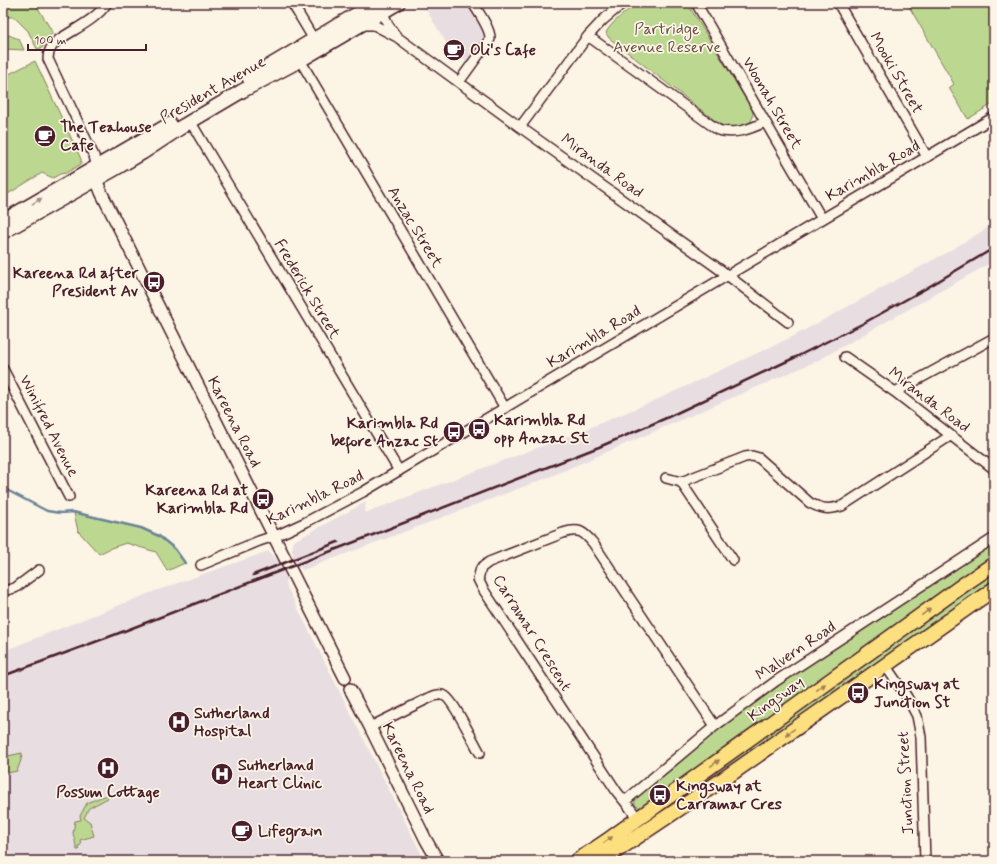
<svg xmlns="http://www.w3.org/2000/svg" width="997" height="864" viewBox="0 0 997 864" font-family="Mynerve,sans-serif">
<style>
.built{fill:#e8dee1}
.green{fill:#bcd890;stroke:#837c5e}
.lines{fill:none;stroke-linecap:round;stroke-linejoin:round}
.stream{stroke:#6b8399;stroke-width:2.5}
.minor-casing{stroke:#4a1f2b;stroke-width:12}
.tertiary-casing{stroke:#4a1f2b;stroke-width:14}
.secondary-casing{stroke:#4a1f2b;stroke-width:16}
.primary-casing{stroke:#4a1f2b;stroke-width:17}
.minor{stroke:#fcf5e5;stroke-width:9}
.tertiary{stroke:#fcf5e5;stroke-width:11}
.secondary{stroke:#fcf5e5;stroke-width:13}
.primary{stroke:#fce080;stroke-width:14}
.rail{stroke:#4a1f2b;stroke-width:2.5}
.oneway{fill:#a38a88}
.oneway2{fill:#a38056}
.labels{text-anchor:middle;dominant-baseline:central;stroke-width:3.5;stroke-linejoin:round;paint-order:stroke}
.park-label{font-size:16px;fill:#664d44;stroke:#fcf5e5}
.poi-label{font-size:16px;font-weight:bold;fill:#4a1f2b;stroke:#fcf5e5;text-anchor:start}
.street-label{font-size:16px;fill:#4a1f2b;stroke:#fcf5e5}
</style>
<rect width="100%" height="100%" fill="#fcf5e5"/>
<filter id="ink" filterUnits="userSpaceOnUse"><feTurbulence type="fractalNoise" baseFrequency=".025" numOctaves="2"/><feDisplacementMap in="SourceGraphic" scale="8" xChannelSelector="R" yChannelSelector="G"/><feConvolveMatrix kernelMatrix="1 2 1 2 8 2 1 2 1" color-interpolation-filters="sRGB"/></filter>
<g filter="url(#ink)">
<!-- built -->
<path class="built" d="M422 3H467L484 31 485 34 484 38 467 61 450 49Z
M994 224V261L817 361 547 478 303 570 299 567 284 574 286 578 287 587 425 861H3V651L155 591 269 551 279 562 293 557 292 549 294 541 366 502 365 513 589 428 656 400 792 337 944 254Z"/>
<!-- green -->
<path class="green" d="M3 3H35L53 33 46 39 42 48 37 49 28 31 14 17H7L3 19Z
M638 3H687L752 109C757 125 740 130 727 127 724 127 721 125 718 123L609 38 606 33C609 24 629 9 638 3Z
M907 3H994V103L968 119 949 88 954 84Z
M3 33 19 39 24 50 3 49Z
M35 61 81 159V164L66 173 60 174 53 178 42 173 3 197V77Z
M74 513 79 514 140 528 159 536 175 549 185 563 167 571 164 565 156 552 126 543 111 548 99 554 78 531Z
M994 538V589L698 791 690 781 643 808 638 807 635 805V801L637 791 715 726Z
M22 753 21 760 17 771 3 774V757Z
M109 795 108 798 89 808 87 811V812L84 818 90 822 94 836 80 840 81 845 78 846 79 850H77L73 833 75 821 81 820 80 816 87 803 101 797Z"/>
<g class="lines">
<!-- stream -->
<path class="stream" d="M3 488 47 511 60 513 73 512 141 528 159 536 175 549 185 563"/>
<!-- minor casing -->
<g class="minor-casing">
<path id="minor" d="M292 3 316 43
M696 3 822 219
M838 3 927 157
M378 9H379L383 12 388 25 396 36
M362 25H374L397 37 520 127 722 271 788 322
M588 36 718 130C735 135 750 129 765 122
M300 60 505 408
M459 82 490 39C491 29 478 12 473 3
M190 121 399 471
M520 127 588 36 603 20 623 3
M97 167 94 156 48 59C48 51 51 46 57 41 74 29 96 20 107 3
M845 357 895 392 994 469
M3 369 69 497
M895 392 994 338
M666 478 681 482 733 560
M681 482 745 457 752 456 759 458 810 503C822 509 828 510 842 506L950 436
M201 565 259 541 280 534 306 522 363 492 994 117
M3 591 15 588 39 570
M885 665 907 697 917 716 921 737 925 861
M370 727 427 699C433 696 439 693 445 696 454 701 474 743 480 753
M625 801 715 726 776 681 994 538
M638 819 630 808 617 792 483 589 478 579 481 568 489 562 563 533C579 528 583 531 593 543L715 726"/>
</g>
<!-- tertiary casing -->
<g class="tertiary-casing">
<path id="tertiary" d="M98 179V184L101 192 345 678
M350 689 370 727 426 840 438 861"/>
</g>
<!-- secondary casing -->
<g class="secondary-casing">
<path id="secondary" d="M249 78 375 3
M3 221 170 124
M3 232 113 170 142 153 183 126 242 91 299 61 398 3"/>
</g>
<!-- primary casing -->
<g class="primary-casing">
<path id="primary" d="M577 861 611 838 966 583 994 564
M601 861 725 778 994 589"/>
</g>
<!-- minor -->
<use href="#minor" class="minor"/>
<!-- tertiary -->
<use href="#tertiary" class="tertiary"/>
<!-- secondary -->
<use href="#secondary" class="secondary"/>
<!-- primary -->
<use href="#primary" class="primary"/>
<!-- rail -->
<path class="rail" d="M253 575 338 542
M3 676 114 635 383 531 599 447 664 419 796 357 862 324 925 289 994 248"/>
</g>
<!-- one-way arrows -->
<defs><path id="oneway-solid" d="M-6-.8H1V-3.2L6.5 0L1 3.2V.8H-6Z"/></defs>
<use class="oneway" href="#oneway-solid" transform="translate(37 201) rotate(-31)"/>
<g class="oneway2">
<use href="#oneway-solid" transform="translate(926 612) rotate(-36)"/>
<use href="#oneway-solid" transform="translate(821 687) rotate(-36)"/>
<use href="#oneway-solid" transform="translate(790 732) rotate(145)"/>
<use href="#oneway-solid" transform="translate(715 763) rotate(-36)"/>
<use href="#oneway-solid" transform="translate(608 840) rotate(-35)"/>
</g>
</g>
<!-- icons -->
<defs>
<g id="cafe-disc" transform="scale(1.15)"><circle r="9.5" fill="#4a1f2b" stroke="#fcf5e5"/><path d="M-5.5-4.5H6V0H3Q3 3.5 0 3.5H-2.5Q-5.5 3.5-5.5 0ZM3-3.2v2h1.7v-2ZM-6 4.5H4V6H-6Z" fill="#fff"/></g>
<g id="bus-disc" transform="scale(1.15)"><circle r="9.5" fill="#4a1f2b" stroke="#fcf5e5"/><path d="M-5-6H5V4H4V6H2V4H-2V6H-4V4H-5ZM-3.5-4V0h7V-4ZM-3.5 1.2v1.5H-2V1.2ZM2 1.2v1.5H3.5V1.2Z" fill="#fff"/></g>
<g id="hospital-disc" transform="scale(1.15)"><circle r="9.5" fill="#4a1f2b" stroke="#fcf5e5"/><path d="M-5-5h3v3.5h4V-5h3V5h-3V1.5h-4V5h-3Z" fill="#fff"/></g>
</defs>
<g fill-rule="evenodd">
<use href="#cafe-disc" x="454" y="50"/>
<use href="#cafe-disc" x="45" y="136"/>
<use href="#bus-disc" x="154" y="282"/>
<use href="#bus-disc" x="479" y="429"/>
<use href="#bus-disc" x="454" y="432"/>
<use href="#bus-disc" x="263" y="499"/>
<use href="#bus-disc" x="858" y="693"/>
<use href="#hospital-disc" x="179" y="722"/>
<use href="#hospital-disc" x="108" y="768"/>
<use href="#hospital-disc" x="222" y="774"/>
<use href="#bus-disc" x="660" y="795"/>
<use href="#cafe-disc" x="242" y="831"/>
</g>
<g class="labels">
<!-- park labels -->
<g class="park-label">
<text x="667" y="29">Partridge<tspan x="667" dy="18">Avenue Reserve</tspan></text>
</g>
<!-- poi labels -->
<g class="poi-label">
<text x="470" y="50">Oli's Cafe</text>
<text x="60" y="127">The Teahouse<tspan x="60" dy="18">Cafe</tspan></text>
<text x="138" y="273" text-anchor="end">Kareena Rd after<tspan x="138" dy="18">President Av</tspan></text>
<text x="494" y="420">Karimbla Rd<tspan x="494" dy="18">opp Anzac St</tspan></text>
<text x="438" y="423" text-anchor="end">Karimbla Rd<tspan x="438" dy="18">before Anzac St</tspan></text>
<text x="248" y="490" text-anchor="end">Kareena Rd at<tspan x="248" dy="18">Karimbla Rd</tspan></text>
<text x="874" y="684">Kingsway at<tspan x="874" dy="18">Junction St</tspan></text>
<text x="194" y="713">Sutherland<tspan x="194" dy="18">Hospital</tspan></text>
<text x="238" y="765">Sutherland<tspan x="238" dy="18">Heart Clinic</tspan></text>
<text x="676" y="786">Kingsway at<tspan x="676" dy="18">Carramar Cres</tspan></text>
<text x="108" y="792" text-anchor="middle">Possum Cottage</text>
<text x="258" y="831">Lifegrain</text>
</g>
<!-- street labels -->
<g class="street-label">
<text transform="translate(896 73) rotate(60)">Mooki Street</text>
<text transform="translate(213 90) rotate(-30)">President Avenue</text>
<text transform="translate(772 103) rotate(60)">Woonah Street</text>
<text transform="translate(602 166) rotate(36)">Miranda Road</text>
<text transform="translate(873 171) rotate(-30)">Karimbla Road</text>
<text transform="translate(415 227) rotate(59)">Anzac Street</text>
<text transform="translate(307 289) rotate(59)">Frederick Street</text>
<text transform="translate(594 337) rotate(-31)">Karimbla Road</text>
<text transform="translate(929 400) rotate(37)">Miranda Road</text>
<text transform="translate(234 422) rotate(63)">Kareena Road</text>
<text transform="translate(49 426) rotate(63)">Winifred Avenue</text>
<text transform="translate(315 498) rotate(-26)">Karimbla Road</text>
<text transform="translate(532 633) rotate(58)">Carramar Crescent</text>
<text transform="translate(796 651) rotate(-34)">Malvern Road</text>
<text transform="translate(776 699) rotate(-36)">Kingsway</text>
<text transform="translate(408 768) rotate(64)">Kareena Road</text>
<text transform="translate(906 783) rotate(-93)">Junction Street</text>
</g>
</g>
<!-- margin -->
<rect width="997" height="864" fill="none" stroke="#fcf5e5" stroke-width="16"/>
<rect x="8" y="8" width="981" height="848" fill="none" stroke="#4a1f2b" stroke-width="1.5" filter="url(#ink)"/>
<!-- scale -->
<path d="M28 44v6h118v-6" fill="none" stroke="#4a1f2b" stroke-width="2"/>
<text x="34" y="44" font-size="12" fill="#4a1f2b" stroke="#fcf5e5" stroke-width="3" paint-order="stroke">100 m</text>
</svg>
